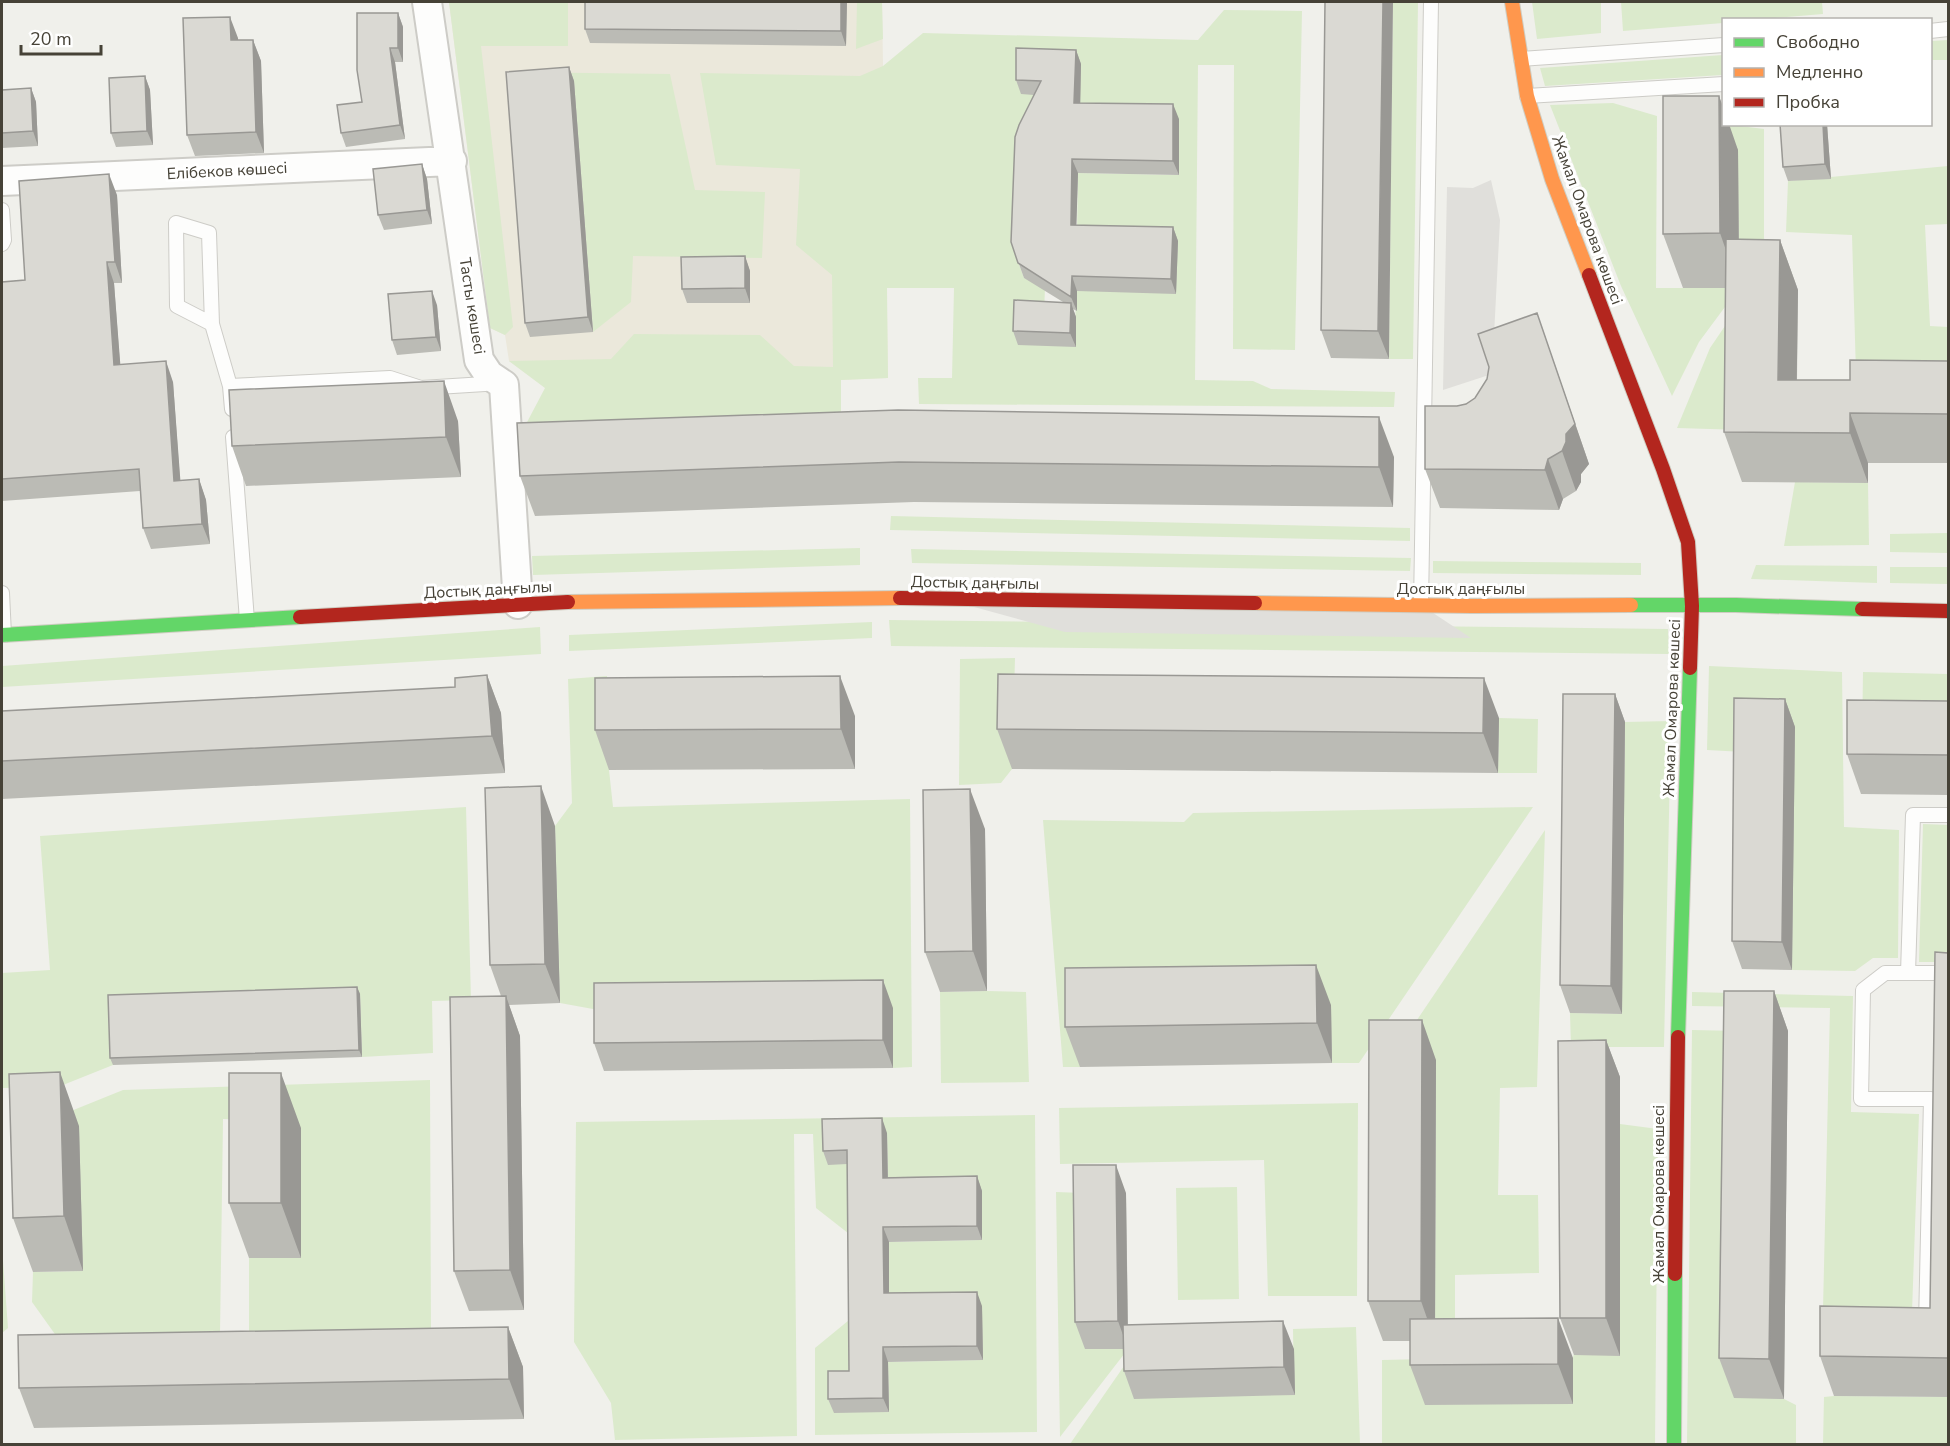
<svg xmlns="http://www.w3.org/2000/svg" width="1950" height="1446" viewBox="0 0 1950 1446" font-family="'Nunito Sans',sans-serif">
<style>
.education{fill:#ebe8db}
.green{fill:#dbeacc;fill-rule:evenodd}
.parking{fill:#e0dfdb}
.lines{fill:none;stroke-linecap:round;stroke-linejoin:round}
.lane-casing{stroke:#cdccc7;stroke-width:16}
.street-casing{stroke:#cdccc7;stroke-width:32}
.fast-casing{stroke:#cfcdc2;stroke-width:16}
.slow-casing{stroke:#cfcdc2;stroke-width:16}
.jam-casing{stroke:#cfcdc2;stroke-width:16}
.lane{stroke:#fdfdfc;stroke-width:14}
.street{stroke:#fdfdfc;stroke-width:28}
.fast{stroke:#63d668;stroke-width:14}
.slow{stroke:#ff974d;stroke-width:14}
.jam{stroke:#b3261e;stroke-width:14}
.wall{fill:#bbbbb5}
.shaded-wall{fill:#999894}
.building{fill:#dad9d3;stroke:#999894;stroke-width:1.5}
.labels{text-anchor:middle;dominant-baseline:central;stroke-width:6;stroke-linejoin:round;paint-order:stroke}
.street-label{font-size:16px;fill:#464237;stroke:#fff}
</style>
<rect width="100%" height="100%" fill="#f0f0eb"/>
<!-- education -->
<path class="education" d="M449 2H882L888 378 841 380V399L563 401 509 361 505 335 490 328Z"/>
<!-- green -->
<path class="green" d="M449 2H568V46H481L513 327 505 335 490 328Z
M857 2H882L883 39 856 49Z
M1393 2H1418L1413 359H1389Z
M1532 2H1601V33L1537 39Z
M1621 2H1822L1823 14 1763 19 1724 20 1723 23 1623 31Z
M1224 10 1302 11 1295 350 1233 349 1234 65H1198L1195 380 1253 381 1271 389 1395 392 1394 407 919 404 918 378H952L954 288H887L888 378 841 380V416L525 426 545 388 509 361 611 359 634 334 760 335 794 366 833 367 832 275 796 245 800 169 716 165 700 73 860 76 883 66 923 33 1198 40ZM1048 95 1080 117 1179 119 1178 175 1078 173 1075 347 1044 315 1045 287 1024 278 1016 256Z
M1948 40V60H1931V41Z
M1723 55V75L1545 86 1540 68Z
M509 72 670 74 695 190 765 192 762 258 633 256 631 302 593 332 574 82 511 87Z
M1613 103 1657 116 1656 288H1739L1699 342 1672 396 1621 286 1550 105Z
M1724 124 1764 129V247L1739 272 1682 151Z
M1948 166V224L1925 225 1930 326 1948 327V376L1856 374 1852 235 1786 232 1788 181Z
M1744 298 1743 430 1677 428 1710 348Z
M1795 482 1868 483 1869 545 1784 546Z
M891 516 1410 528V541L890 530Z
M1948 533V553L1890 552V534Z
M860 548V565L533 575 532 556Z
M911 549 1411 558 1410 571 912 563Z
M1433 561 1641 563V575L1433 573Z
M1756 565 1877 566V583L1751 579Z
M1890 567H1948V584L1890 583Z
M889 620 1668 629 1669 654 891 646Z
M872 622V638L569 651V635Z
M540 627 541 654 2 687V666Z
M1015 658 1012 769 1001 783 959 785 960 659Z
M1709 666 1842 672 1844 827 1899 830 1898 958H1873L1855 971 1792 970 1744 752 1707 750Z
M1863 672 1948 674V741L1862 740Z
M607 676 609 770 613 807 910 799 912 1067 893 1068V1009L604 1011 560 1003 555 826 572 803 568 679Z
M1499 718 1538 719 1537 773H1498Z
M1671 721 1664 1047H1571L1570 1013 1621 1014 1625 722Z
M466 807 471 1000 432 1001 433 1053 362 1057 360 994 111 1003 113 1065 58 1087 2 1088V973L50 970 40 836Z
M1533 807 1359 1063H1332L1330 1005 1079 1009 1080 1067H1063L1043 820 1184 822 1193 813Z
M1923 824 1948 825V962H1919Z
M1545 830 1537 1087 1500 1088 1498 1195H1538L1539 1273 1455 1275V1328L1435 1341 1436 1061 1390 1060Z
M987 991 1026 992 1029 1082 941 1083 940 992Z
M1692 992 1853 996 1851 1112 1919 1114 1912 1312 1823 1309 1830 1008 1692 1006Z
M1692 1030 1739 1031 1784 1399 1796 1405V1444H1687Z
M430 1080 431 1333 249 1334V1258H300L247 1120 223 1119 220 1334 57 1337 32 1302 33 1272 83 1271 29 1128 123 1090Z
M1358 1103 1357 1296H1268L1264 1160 1060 1164 1059 1108Z
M1035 1115 1037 1432 815 1435V1348L854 1316 889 1412 888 1362 983 1360 889 1308V1242L982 1240 888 1192 887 1133 852 1164 853 1237 816 1208 813 1134H794L797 1436 615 1440 611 1403 574 1342 576 1122Z
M1620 1124 1658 1129 1655 1444H1382V1360L1425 1359 1573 1404V1358Z
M1237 1187 1239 1299 1178 1300 1176 1188Z
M1056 1192 1083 1193 1128 1349 1060 1437Z
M2 1247 8 1328 2 1333Z
M1356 1327 1360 1444H1070L1133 1353 1294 1395 1293 1329Z
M1834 1396 1948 1397V1444H1823L1824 1397Z"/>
<!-- parking -->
<path class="parking" d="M1491 180 1500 220 1492 374 1443 390 1447 187 1473 188Z
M945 599 1421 605 1471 638 1065 632Z"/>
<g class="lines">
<!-- lane casing -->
<g class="lane-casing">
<path id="lane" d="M1930 31 1948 29
M1521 59 1724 45
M1527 96 1724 84
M2 210 4 240 2 244
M212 324 209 233 176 223 177 306 212 324 230 386 232 409
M230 386 390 378 421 388 485 384
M233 437 247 620
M2 593 4 635
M1421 605 1431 2
M1908 973 1913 815H1948
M1926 1325 1931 1099H1861L1863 990 1885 973H1948"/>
</g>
<!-- street casing -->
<g class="street-casing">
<path id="street" d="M427 2 479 360 489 375 504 385 518 604
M2 181 452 161"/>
</g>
<!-- fast casing -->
<g class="fast-casing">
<path id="fast" d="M1631 605H1736L1862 609
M2 635 300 617
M1678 1037 1690 668
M1674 1444 1675 1274"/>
</g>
<!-- slow casing -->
<g class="slow-casing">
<path id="slow" d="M1512 2 1527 96 1552 179 1589 275
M568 602 900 598
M1255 603 1472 606 1631 605"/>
</g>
<!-- jam casing -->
<g class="jam-casing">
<path id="jam" d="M1589 275 1663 469 1688 542 1692 606 1690 668
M900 598 1255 603
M1862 609 1948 611
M300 617 568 602
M1675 1274 1678 1037"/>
</g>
<!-- lane -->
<use href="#lane" class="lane"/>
<!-- street -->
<use href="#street" class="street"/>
<!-- fast -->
<use href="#fast" class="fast"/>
<!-- slow -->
<use href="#slow" class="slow"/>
<!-- jam -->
<use href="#jam" class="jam"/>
</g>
<!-- wall -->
<path class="wall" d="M847 2 846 46 590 43 585 29Z
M1325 2 1389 359 1331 358 1321 330Z
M398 13 403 27V62H395L405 139 346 147 341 133 362 102Z
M238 38V40H253L261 61 264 153 195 156 187 135Z
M1076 50 1081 64 1080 103 1179 119V175L1078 173 1076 225 1173 227 1178 241 1176 294 1077 291V311L1073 309 1076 317V347L1018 345 1013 331 1063 302 1024 278 1011 242 1034 95 1021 94 1016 80Z
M569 67 574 81 593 332 530 337 525 323Z
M145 76 150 90 153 145 116 147 111 133Z
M31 88 36 102 38 146 2 148V90Z
M1719 96 1724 110V124L1738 150 1739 239 1780 240 1798 290 1797 380H1850L1948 361V463H1868V483L1742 482 1724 432 1726 288H1683L1663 234Z
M1780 124H1827L1831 179 1788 181 1783 167Z
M422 164 427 179 432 224 384 230 378 215Z
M117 195 122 283H114L120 365 173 382 180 481 199 479 206 500 210 544 151 549 143 528 140 491 2 501V282L25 280Z
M745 256 750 271V303H687L682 289Z
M437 305 441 351 397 355 392 340Z
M1537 313 1589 464 1581 474V482L1576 491 1563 499 1559 510 1440 508 1425 469 1457 406 1466 404 1475 398Z
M458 421 461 477 246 486 232 446Z
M517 423 1394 457 1393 507 914 502 535 516 520 476Z
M487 675 501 713 505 773 2 799V711L455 687Z
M1615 694 1625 722 1622 1014 1570 1013 1560 985Z
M1785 699 1795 727 1792 970 1742 969 1732 941Z
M1948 701V795L1861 794 1847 754Z
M855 716V769L609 770 595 730Z
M1499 718 1498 773 1012 769 997 729Z
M555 826 560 1003 509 1005 520 1036 524 1310 469 1311 454 1271 501 996 490 965Z
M985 829 987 991 940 992 925 952Z
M1948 953V1397L1834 1396 1820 1356 1930 1308Z
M357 987 360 994 362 1057 113 1065 110 1058Z
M1774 991 1788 1031 1784 1399 1734 1398 1719 1358Z
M1331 1005 1332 1063 1080 1067 1065 1027Z
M893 1008V1068L604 1071 594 1043Z
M1606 1040 1620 1077V1356L1574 1355 1560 1318Z
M1436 1060 1435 1319 1573 1358V1404L1425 1405 1410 1365V1341H1383L1368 1301Z
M79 1126 83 1271 33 1272 13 1218Z
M301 1128V1258H249L229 1203Z
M887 1133 888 1177 977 1176 982 1191V1240L889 1242V1293L982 1306 983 1360 888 1362 889 1412 834 1413 828 1399 849 1371 847 1164 828 1165 823 1151Z
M1126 1193 1128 1325 1294 1349 1295 1395 1134 1399 1124 1371 1123 1349H1085L1075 1322Z
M508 1327 523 1367 524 1419 34 1428 19 1388Z"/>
<!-- shaded-wall -->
<path class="shaded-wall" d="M841 2H847L846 46 841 31Z
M1383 2H1393L1389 359 1378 331Z
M398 13 403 27V62L398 48Z
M230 17 238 38 239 62 231 40Z
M253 40 261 61 264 153 256 132Z
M390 48 395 62 405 139 400 125Z
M1076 50 1081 64 1080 117 1074 103Z
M569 67 574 81 593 332 588 317Z
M145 76 150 90 153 145 147 131Z
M31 88 36 102 38 146 33 131Z
M1719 96 1724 110V124H1729L1738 150 1739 288 1720 233Z
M1173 104 1179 119V175L1173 161Z
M1823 124H1827L1831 179 1825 164Z
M1072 159 1078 173 1076 239 1071 225Z
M422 164 427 179 432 224 427 210Z
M109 174 117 195 122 283 115 262Z
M1173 227 1178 241 1176 294 1171 279Z
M1780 240 1798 290 1796 430 1778 380Z
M745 256 750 271V303L745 288Z
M107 262 114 283 122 386 114 365Z
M1072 276 1077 291V311L1071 297Z
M432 291 437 305 441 351 436 337Z
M1071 303 1076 317V347L1070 333Z
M1537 313 1589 464 1581 474V482L1576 491 1562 451Z
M166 361 173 382 182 502 174 481Z
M444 381 458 421 461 477 446 437Z
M1850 413 1868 463V483L1850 433Z
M1379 417 1394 457 1393 507 1379 467Z
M1548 459 1563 499 1559 510 1545 470Z
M199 479 206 500 210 544 202 524Z
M487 675 501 713 505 773 492 736Z
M840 676 855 716V769L841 729Z
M1484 678 1499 718 1498 773 1483 733Z
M1615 694 1625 722 1622 1014 1611 986Z
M1785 699 1795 727 1792 970 1782 942Z
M541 786 555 826 560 1003 545 964Z
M970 789 985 829 987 991 973 951Z
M1316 965 1331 1005 1332 1063 1317 1023Z
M883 980 893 1008V1068L883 1040Z
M357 987 360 994 362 1057 359 1050Z
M1774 991 1788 1031 1784 1399 1769 1359Z
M506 996 520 1036 524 1310 510 1270Z
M1422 1020 1436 1060 1435 1341 1421 1301Z
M1606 1040 1620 1077V1356L1606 1318Z
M60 1072 79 1126 83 1271 64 1216Z
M281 1073 301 1128V1258L281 1203Z
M882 1118 887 1133 888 1192 883 1178Z
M1116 1165 1126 1193 1128 1349 1118 1321Z
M977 1176 982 1191V1240L977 1226Z
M883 1227 889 1242V1308L884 1293Z
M977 1292 982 1306 983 1360 977 1346Z
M1558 1318 1573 1358V1404L1558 1364Z
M1283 1321 1294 1349 1295 1395 1284 1367Z
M508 1327 523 1367 524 1419 509 1379Z
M883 1347 888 1362 889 1412 883 1398Z"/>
<!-- building -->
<path class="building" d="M585 2H841V31L585 29Z
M1325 2H1383L1378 331 1321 330Z
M357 13H398V48H390L400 125 341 133 337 105 362 102 357 70Z
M230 17 231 40H253L256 132 187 135 183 18Z
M1016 48 1076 50 1074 103 1173 104V161L1072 159 1071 225 1173 227 1171 279 1072 276 1071 297 1018 263 1011 242 1015 137 1019 125 1041 81 1016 80Z
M569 67 588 317 525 323 506 72Z
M145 76 147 131 111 133 109 78Z
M31 88 33 131 2 133V90Z
M1663 96H1719L1720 233 1663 234Z
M1780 124H1823L1825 164 1783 167Z
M422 164 427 210 378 215 373 169Z
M109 174 115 262H107L114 365 166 361 174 481 199 479 202 524 143 528 139 469 2 479V282L25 280 19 181Z
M1726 239 1780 240 1778 380H1850V360L1948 361V414L1850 413V433L1724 432Z
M745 256V288L682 289 681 257Z
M432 291 436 337 392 340 388 294Z
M1014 300 1071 303 1070 333 1013 331Z
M1537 313 1575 424 1566 434V442L1562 451 1548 459 1545 470 1425 469V406H1457L1466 404 1475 398 1487 379 1489 367 1478 334Z
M444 381 446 437 232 446 229 390Z
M898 410 1379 417V467L899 462 520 476 517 423Z
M998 674 1484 678 1483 733 997 729Z
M487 675 492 736 2 761V711L455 687V678Z
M840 676 841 729 595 730V678Z
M1563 694H1615L1611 986 1560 985Z
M1734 698 1785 699 1782 942 1732 941Z
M1847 700 1948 701V755L1847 754Z
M541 786 545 964 490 965 485 788Z
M970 789 973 951 925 952 923 790Z
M1935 952 1948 953V1358L1820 1356V1306L1930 1308Z
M1316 965 1317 1023 1065 1027V968Z
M883 980V1040L594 1043V983Z
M357 987 359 1050 110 1058 108 995Z
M1724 991H1774L1769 1359 1719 1358Z
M506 996 510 1270 454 1271 450 997Z
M1369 1020H1422L1421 1301H1368Z
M1606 1040V1318H1560L1558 1041Z
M60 1072 64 1216 13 1218 9 1074Z
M229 1073H281V1203H229Z
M882 1118 883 1178 977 1176V1226L883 1227 884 1293 977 1292V1346L883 1347V1398L828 1399V1371H849L847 1150 823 1151 822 1119Z
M1073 1165H1116L1118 1321 1075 1322Z
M1558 1318V1364L1410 1365V1319Z
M1283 1321 1284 1367 1124 1371 1123 1325Z
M508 1327 509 1379 19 1388 18 1335Z"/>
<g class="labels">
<!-- street labels -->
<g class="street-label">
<text transform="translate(227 171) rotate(-3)">Елібеков көшесі</text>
<text transform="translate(1587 220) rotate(70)">Жамал Омарова көшесі</text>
<text transform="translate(472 306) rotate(81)">Тасты көшесі</text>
<text transform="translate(975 583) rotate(1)">Достық даңғылы</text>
<text x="1461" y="589">Достық даңғылы</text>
<text transform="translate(488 590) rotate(-3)">Достық даңғылы</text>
<text transform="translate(1672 708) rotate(-88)">Жамал Омарова көшесі</text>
<text transform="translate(1659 1194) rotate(-90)">Жамал Омарова көшесі</text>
</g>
</g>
<!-- border -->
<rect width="1950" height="1446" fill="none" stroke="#464237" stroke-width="6"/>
<!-- legend -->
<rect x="1722" y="18" width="210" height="108" fill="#ffffff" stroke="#b5b3af" stroke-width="1.5"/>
<rect x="1734" y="38" width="30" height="9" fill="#63d668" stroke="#b5b3af" stroke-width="1.5"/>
<text x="1776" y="48" font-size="18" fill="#464237">Свободно</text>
<rect x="1734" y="68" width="30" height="9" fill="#ff974d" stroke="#b5b3af" stroke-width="1.5"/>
<text x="1776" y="78" font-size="18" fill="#464237">Медленно</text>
<rect x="1734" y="98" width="30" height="9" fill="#b3261e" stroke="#b5b3af" stroke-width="1.5"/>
<text x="1776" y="108" font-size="18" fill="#464237">Пробка</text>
<!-- scale -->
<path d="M21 45v9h80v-9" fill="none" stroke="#464237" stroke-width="3"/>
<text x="30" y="45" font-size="18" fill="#464237" stroke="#ffffff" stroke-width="4.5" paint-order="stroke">20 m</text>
</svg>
